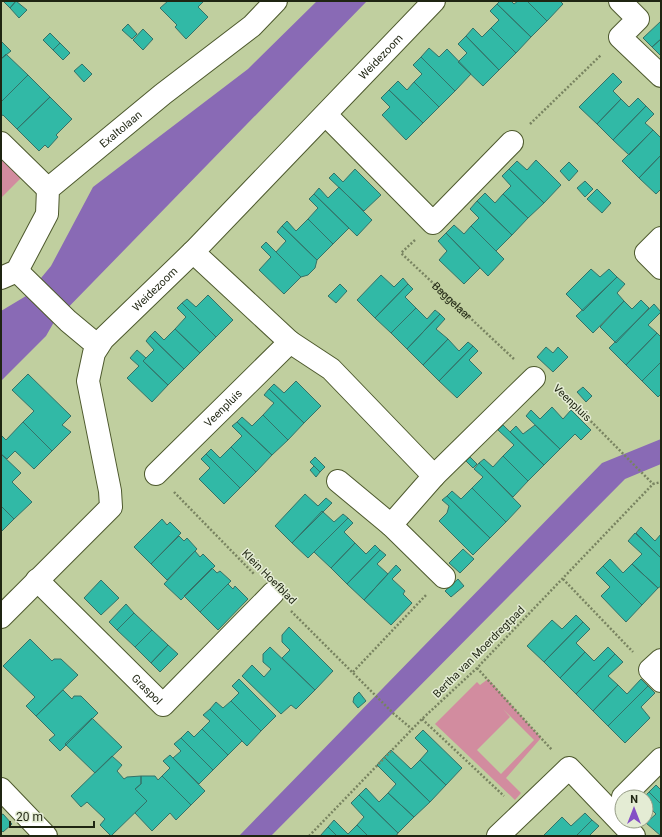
<svg xmlns="http://www.w3.org/2000/svg" width="662" height="837" viewBox="0 0 662 837" font-family="Roboto,sans-serif">
<style>
.green{fill:#d28c9f;fill-rule:evenodd}
.water{fill:#896ab5}
.building{fill:#31b9a6;stroke:#347268}
.lines{fill:none;stroke-linecap:round;stroke-linejoin:round}
.minor-casing{stroke:#4d592d;stroke-width:24}
.path{stroke:#788360;stroke-width:2.5;stroke-dasharray:2 2;stroke-linecap:butt}
.minor{stroke:#fff;stroke-width:22}
.labels{text-anchor:middle;dominant-baseline:central;stroke-width:3;stroke-linejoin:round;paint-order:stroke}
.street-label{font-size:11px;fill:#1f2512;stroke:#e4ecd4}
</style>
<rect width="100%" height="100%" fill="#c0cf9f"/>
<!-- green -->
<path class="green" d="M1 158 21 178 1 198Z
M488 679 541 738 506 778 521 793 515 800 435 724 477 682 480 685ZM503 709 534 740 501 774 477 750 510 717Z"/>
<!-- water -->
<path class="water" d="M317 1H367L54 322 46 336 1 381V311L26 296 51 266 93 187 248 69Z
M661 439V464L625 479 271 836H239L602 463Z"/>
<!-- building -->
<path class="building" d="M3 1H16L10 8Z
M16 1 27 10 19 18 10 8Z
M168 1H204L198 7 208 17 186 39 175 27 177 25 160 8Z
M500 1H511L514 4 518 1H527L547 21 531 37 497 4Z
M527 1H560L563 4 547 21Z
M497 4 531 37 516 53 491 28 499 20 490 11Z
M661 21V39L652 47 643 38Z
M128 24 137 34 132 39 122 30Z
M473 28 482 37 491 28 516 53 499 70 466 36Z
M143 29 153 39 143 50 133 40Z
M50 33 60 43 53 50 43 40Z
M466 36 499 70 483 86 458 62 467 53 458 44Z
M661 39V56L652 47Z
M1 41 11 51 1 59Z
M60 43 70 53 63 60 53 50Z
M429 48 439 57 447 49 471 74 455 91 421 57Z
M6 54 28 75 1 102V59Z
M421 57 455 91 439 107 414 82 422 74 413 65Z
M82 64 92 74 84 82 74 71Z
M613 73 622 82 613 91 621 99 597 124 579 107Z
M28 75 50 97 17 129 3 115 1 116V102Z
M398 81 407 90 414 82 439 107 423 123 389 90Z
M389 90 423 123 406 140 382 115 390 107 381 98Z
M50 97 72 119 56 135 58 137 48 148 45 145 39 151 17 129Z
M638 98 646 106 613 140 597 124 621 99 629 107Z
M646 106 654 114 645 123 653 130 629 155 613 140Z
M653 130 661 138V155L639 178 622 161Z
M661 155V189L656 194 639 178Z
M536 160 561 185 544 203 509 169 517 161 527 170Z
M569 162 578 171 569 181 560 171Z
M355 169 381 195 364 211 329 178 334 173 343 182Z
M509 169 544 203 528 218 503 194 511 186 502 176Z
M585 181 593 189 585 197 577 188Z
M339 187 372 220 357 236 314 194 319 188 328 198Z
M597 189 611 203 602 213 587 199Z
M485 193 495 203 503 194 528 218 512 235 477 201Z
M314 194 349 228 333 244 308 219 318 208 309 199Z
M477 201 512 235 496 251 471 226 479 218 470 209Z
M308 219 333 244 317 260 282 226 287 221 296 231Z
M454 225 464 234 471 226 504 259 488 276 446 233Z
M282 226 317 260 315 268 308 275 301 277 276 252 286 241 277 232Z
M446 233 480 268 464 284 439 260 447 251 438 241Z
M266 242 301 277 284 294 259 270 271 257 261 247Z
M591 269 600 277 609 269 617 277 583 311 566 294Z
M381 275 394 287 403 278 408 284 375 318 357 300Z
M617 277 625 284 617 293 624 301 593 333 576 316Z
M340 284 347 291 336 303 328 296Z
M408 284 413 289 405 297 416 308 391 333 375 318Z
M208 295 233 320 216 337 182 303 187 299 196 307Z
M641 300 649 308 616 343 600 327 624 301 632 309Z
M182 303 216 337 200 353 175 329 186 317 177 308Z
M654 304 661 312 648 325 657 333 626 365 609 348Z
M416 308 427 319 435 310 440 314 407 349 391 333Z
M440 314 445 319 436 329 448 339 423 365 407 349Z
M175 329 200 353 184 369 150 336 155 331 164 340Z
M657 333 661 337V362L642 381 626 365Z
M150 336 184 369 168 385 143 361 154 350 146 341Z
M448 339 459 351 468 342 473 346 439 381 423 365Z
M473 346 478 351 469 360 482 373 457 398 439 381Z
M546 347 553 353 558 347 568 357 553 372 537 357Z
M137 350 146 358 143 361 168 385 152 402 127 378 139 366 130 358Z
M661 362V394L658 397 642 381Z
M28 374 71 416 62 425 71 432 52 451 23 422 34 411 12 390Z
M296 381 321 406 304 423 269 389 274 384 284 393Z
M583 387 592 396 586 402 577 392Z
M269 389 304 423 288 440 263 415 274 403 264 395Z
M552 407 563 419 571 410 591 430 581 440 575 434 560 449 526 416 531 410 540 419Z
M263 415 288 440 272 455 237 422 242 417 252 426Z
M23 422 52 451 34 469 15 451 7 459 1 454V435L6 440Z
M237 422 272 455 256 472 231 447 242 436 232 426Z
M503 425 544 465 528 481 503 456 514 445 498 430Z
M535 425 560 449 544 465 510 432 516 426 523 434Z
M231 447 256 472 240 488 206 454 211 449 220 458Z
M1 454 21 473 12 482 32 502 14 519 1 506Z
M206 454 240 488 224 504 199 479 210 468 201 459Z
M503 456 528 481 513 497 479 463 484 459 493 467Z
M315 457 325 467 320 472 310 462Z
M470 457 477 464 473 468 466 461Z
M479 463 521 506 506 522 472 488 483 477 474 469Z
M314 466 320 472 316 477 310 470Z
M472 488 506 522 490 538 447 496 452 491 461 499Z
M305 494 318 506 326 498 332 503 292 543 275 526Z
M447 496 490 538 473 555 439 521 447 513 449 506 442 500Z
M1 506 14 519 1 532Z
M322 511 334 522 343 514 348 518 308 558 292 543Z
M348 518 353 523 344 532 355 543 331 568 314 552Z
M162 519 167 525 170 522 181 533 151 564 134 547Z
M641 527 655 541 661 534V558L636 533Z
M635 533 661 558V586L658 588 632 564 642 554 628 541Z
M179 536 184 541 187 538 197 549 167 580 151 564Z
M355 543 366 554 375 545 380 550 347 584 331 568Z
M463 549 474 559 460 573 449 563Z
M380 550 386 555 377 564 388 574 364 600 347 584Z
M195 551 200 557 203 554 215 566 181 600 164 584Z
M610 559 623 573 632 564 658 588 642 605 603 566Z
M396 565 401 570 392 579 405 591 403 594 412 603 391 625 364 600Z
M603 566 642 605 626 622 601 596 610 587 596 573Z
M212 568 217 573 220 571 231 581 200 612 184 596Z
M458 579 464 586 451 597 445 591Z
M101 580 119 598 101 615 84 598Z
M228 584 233 589 235 586 248 599 218 630 200 612Z
M126 604 134 613 117 630 109 622Z
M134 613 152 630 135 647 117 630Z
M576 615 583 622 544 662 527 646 552 620 562 629Z
M583 622 590 629 576 643 585 652 560 678 544 662Z
M289 627 333 671 315 690 282 658 290 650 282 642V635Z
M152 630 168 645 151 663 135 647Z
M30 639 52 661 54 659H61L78 675 36 716 26 706 35 697 3 666Z
M168 645 178 654 160 672 151 663Z
M270 647 315 690 296 709 291 705 281 714 242 676 252 665 264 677 271 669 263 662V654Z
M608 647 615 654 576 694 560 678 585 652 594 661Z
M615 654 623 662 608 676 618 685 593 711 576 694Z
M239 679 276 716 261 731 231 701 239 693 232 686Z
M641 679 648 686 608 726 593 711 618 685 627 694Z
M648 686 655 693 641 707 650 718 625 743 608 726Z
M63 690 72 699 74 696H81L98 713 60 751 49 740 55 735 36 716Z
M359 692 366 701 358 708 353 702 354 697Z
M231 701 261 731 247 746 210 709 216 702 223 708Z
M210 709 242 741 228 755 202 729 210 721 203 715Z
M92 718 122 747 95 773 65 744Z
M202 729 228 755 213 770 181 738 188 731 194 737Z
M423 730 462 768 446 785 420 760 428 751 415 738Z
M181 738 213 770 199 784 173 758 181 751 174 744Z
M391 750 411 769 420 760 446 785 430 802 384 757Z
M170 755 205 791 191 805 162 776 170 768 163 761Z
M112 756 122 765 117 771 124 779 127 777 141 776V784L135 789 147 801 111 836 100 825 105 819 87 802 81 807 71 796Z
M384 757 430 802 414 817 388 793 396 784 377 765Z
M141 776H155L158 780 162 776 191 805 176 820 170 813 152 831 135 813 147 801 135 789 141 784Z
M656 785 661 790V804L649 792Z
M366 788 379 802 388 793 414 817 398 833 359 795Z
M649 792 661 804V836L646 823 656 814 646 804V797H644Z
M359 795 398 833 396 836H368L357 825 364 817 351 803Z
M585 813 592 820 576 836H543L562 817 571 826Z
M3 814 12 824 3 832 1 830V815Z
M334 820 348 834 357 825 368 836H337L328 827Z
M592 820 599 826 589 836H576Z
M328 827 337 836H320Z"/>
<g class="lines">
<!-- minor casing -->
<g class="minor-casing">
<g id="minor">
<path d="M620 1 638 19 620 37 661 76"/>
<path d="M326 115 433 223 512 142"/>
<path d="M1 143 48 189"/>
<path d="M661 238 646 253 661 268"/>
<path d="M193 252 290 342 331 369 434 476"/>
<path d="M17 271 68 321 98 346"/>
<path id="s2" d="M1 278 17 271 47 214 48 189 163 94 252 26 276 1"/>
<path id="s3" d="M156 474 290 342"/>
<path d="M338 481 391 525 434 476 534 378"/>
<path d="M391 525 444 577"/>
<path id="s4" d="M37 580 163 705 273 593"/>
<path id="s5" d="M1 617 111 507 110 491 88 381 94 353 103 339 193 252 434 1"/>
<path d="M661 660 650 670 661 681"/>
<path d="M1 789 46 836"/>
<path d="M623 797 661 759"/>
<path d="M498 836 569 768 634 836"/>
</g>
</g>
<!-- path -->
<g class="path">
<path d="M530 124 601 55"/>
<path id="s1" d="M415 240 401 253 515 360"/>
<path d="M557 387 653 484"/>
<path d="M174 492 255 575"/>
<path d="M563 579 633 652"/>
<path d="M291 611 394 714 412 729"/>
<path d="M477 668 552 750"/>
<path d="M353 672 427 594"/>
<path d="M422 719 504 796"/>
<path d="M309 836 422 719 477 668 653 484 661 482"/>
</g>
<!-- minor -->
<use href="#minor" class="minor"/>
</g>
<g class="labels">
<!-- street labels -->
<g class="street-label">
<text stroke="none"><textPath href="#s5" startOffset="725">Weidezoom</textPath></text>
<text stroke="none"><textPath href="#s2" startOffset="201">Exaltolaan</textPath></text>
<text stroke="none"><textPath href="#s5" startOffset="401">Weidezoom</textPath></text>
<text stroke="none"><textPath href="#s1" startOffset="89">Baggelaar</textPath></text>
<text transform="translate(572 403) rotate(44)">Veenpluis</text>
<text stroke="none"><textPath href="#s3" startOffset="94">Veenpluis</textPath></text>
<text transform="translate(269 577) rotate(45)">Klein Hoefblad</text>
<text transform="translate(479 652) rotate(-45)">Bertha van Moerdregtpad</text>
<text stroke="none"><textPath href="#s4" startOffset="155">Graspol</textPath></text>
</g>
</g>
<!-- border -->
<rect width="662" height="837" fill="none" stroke="#1f2512" stroke-width="4"/>
<!-- north arrow -->
<g transform="translate(634 809)"><circle r="19" fill="#e4ecd4" stroke="#959c86"/>
<path d="M0-3L7 15L0 10L-7 15Z" fill="#854fc6"/>
<text y="-6" font-size="11" font-weight="bold" text-anchor="middle" fill="#1f2512">N</text>
</g>
<!-- scale -->
<path d="M10 821v6h84v-6" fill="none" stroke="#1f2512" stroke-width="2"/>
<text x="16" y="821" font-size="12" fill="#1f2512" stroke="#e4ecd4" stroke-width="3" paint-order="stroke">20 m</text>
</svg>
